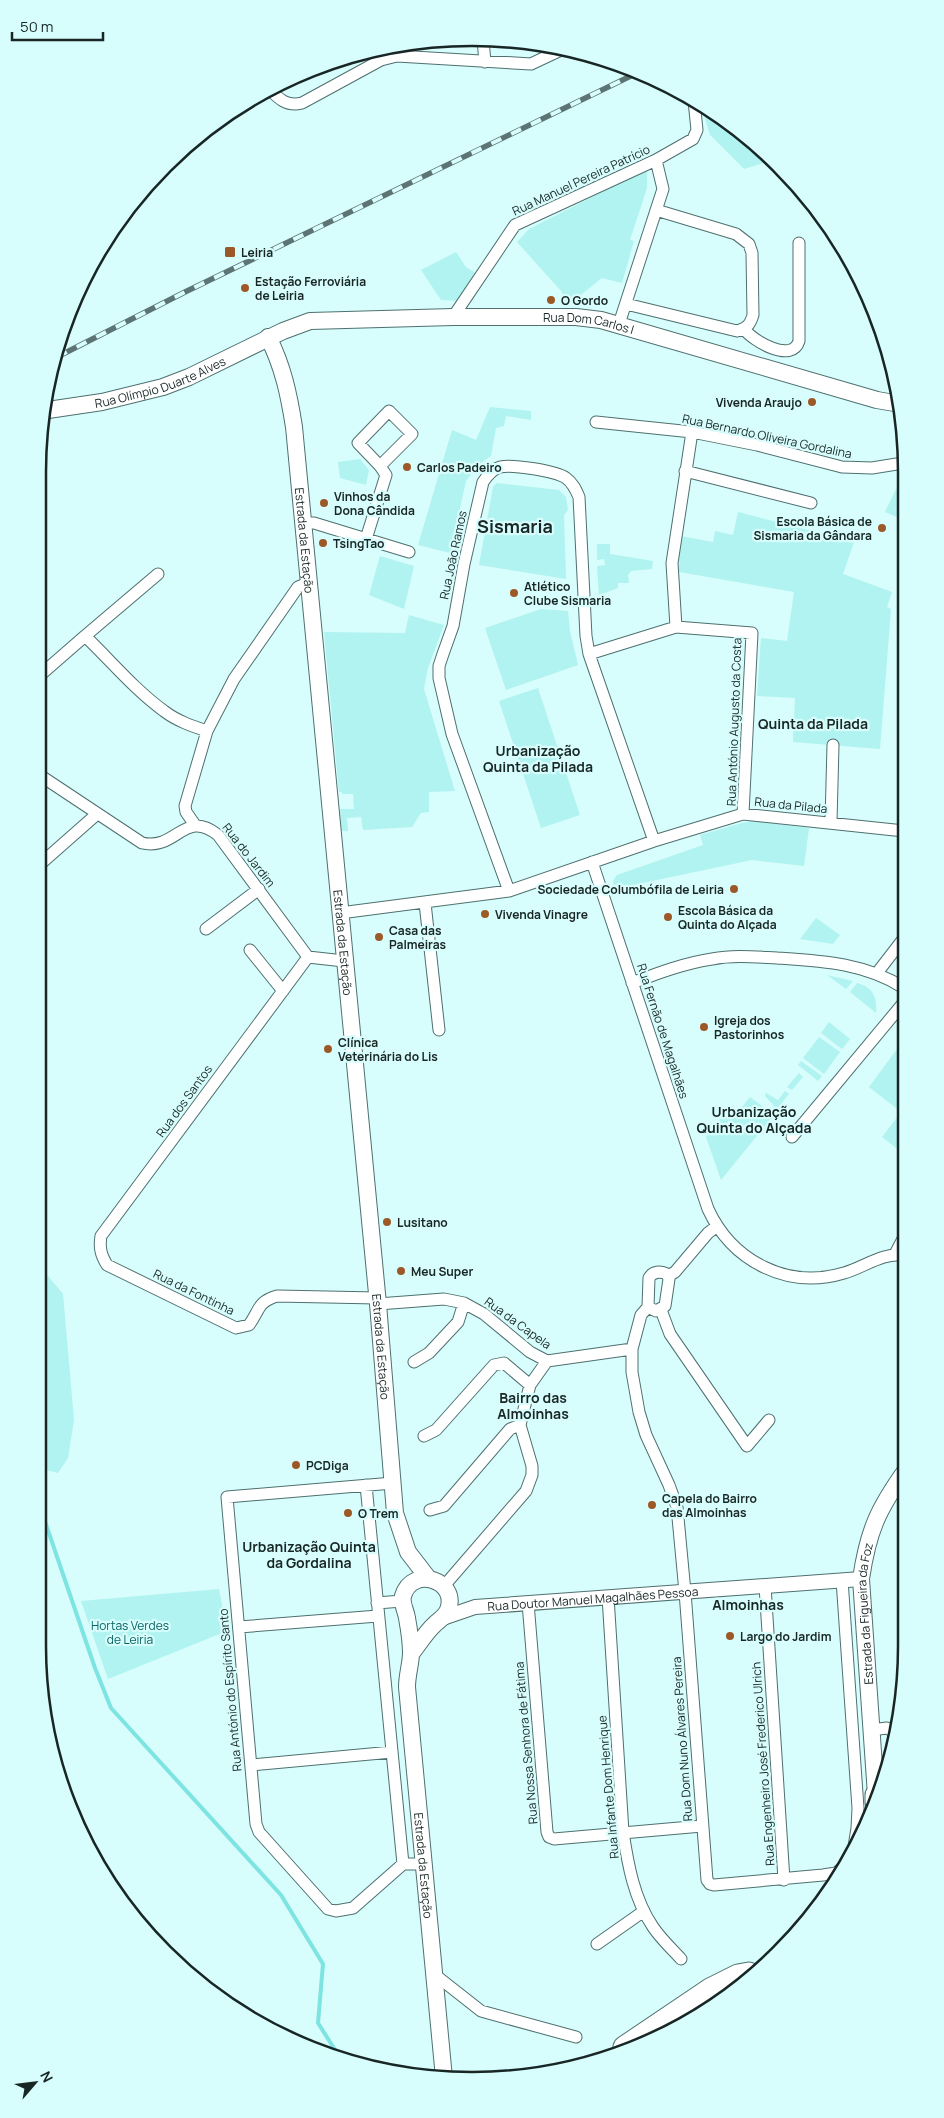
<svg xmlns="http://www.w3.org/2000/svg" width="944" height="2118" viewBox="0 0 944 2118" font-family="Manrope,sans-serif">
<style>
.green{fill:#b1f3f0}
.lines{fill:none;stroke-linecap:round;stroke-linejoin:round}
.stream{stroke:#7de4e2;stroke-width:4}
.minor-casing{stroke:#4e706f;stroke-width:13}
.tertiary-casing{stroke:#4e706f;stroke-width:16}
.secondary-casing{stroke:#4e706f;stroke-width:18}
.motorway-casing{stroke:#4e706f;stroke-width:23}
.minor{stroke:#fff;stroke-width:11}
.tertiary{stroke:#fff;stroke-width:14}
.secondary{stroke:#fff;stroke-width:16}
.motorway{stroke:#fff;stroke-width:21}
.rail-casing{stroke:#5d7474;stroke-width:5.5}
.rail{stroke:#d7fdfc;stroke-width:4;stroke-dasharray:11;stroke-linecap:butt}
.poi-dot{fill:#9c5927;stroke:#d7fdfc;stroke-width:2}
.labels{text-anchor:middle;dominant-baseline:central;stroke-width:4.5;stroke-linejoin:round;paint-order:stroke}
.street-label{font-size:12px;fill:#182626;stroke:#d7fdfc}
.poi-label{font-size:12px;font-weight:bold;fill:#182626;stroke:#d7fdfc;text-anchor:start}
.park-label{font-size:12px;fill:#086463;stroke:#d7fdfc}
.neighbourhood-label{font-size:14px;font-weight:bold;fill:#182626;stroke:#d7fdfc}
.district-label{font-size:18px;font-weight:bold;fill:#182626;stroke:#d7fdfc}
.rim{fill:none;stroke:#182626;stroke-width:2.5}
</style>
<rect width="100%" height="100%" fill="#d7fdfc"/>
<!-- green -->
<path class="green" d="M701 105 714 111 770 161 744 169 710 135Z
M647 169V188L630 240 634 241 622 283 602 278 572 302 563 301 562 292 517 242 529 229Z
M456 252 466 267 477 274 460 301 441 300 421 270Z
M490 407 531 411V420L506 416 504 426 496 428 491 456 478 465 466 481 450 553 418 545 452 430 476 440Z
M360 459 369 470 366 485 340 478 338 462Z
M497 483 559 490 566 497 568 510 564 515 566 579 479 565 493 487Z
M896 489 903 492V505L897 517 885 512Z
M738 512 854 542 843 574 892 592 887 607 891 609 880 749 793 742 795 698 757 696 761 638 787 641 794 592 679 572 680 536 713 542 715 531 733 535Z
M597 544H610V554L653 561 652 569 631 571 628 575 629 583H618V588L599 595 597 566 605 565 604 559 597 560Z
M380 556 414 566 404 609 369 595Z
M541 609 568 611 570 631 578 665 506 690 485 628Z
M409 615 444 625 428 668 424 689 455 791 429 792V812L421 813 412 827 363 830 361 817 347 818 348 831H341L340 809H354L353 794H342V792H339L324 632 405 633Z
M538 688 580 815 541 828 499 701Z
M754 821 809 828 804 866 752 860 614 889 613 881 617 875 703 845 700 835 742 823Z
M816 918 840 935 833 944 800 939Z
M827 975 853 981 846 989Z
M857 983C874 988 877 997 876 1013L850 992Z
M829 1022 850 1039 842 1049 821 1033Z
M819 1037 840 1052 824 1074 803 1058Z
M903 1041 905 1043V1107L901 1112 869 1087Z
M801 1061 822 1076 818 1081 798 1065Z
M799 1073 803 1077 792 1090 787 1087Z
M785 1091 789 1094 777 1109 765 1096 766 1093 778 1100Z
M750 1097 774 1115 721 1180 706 1137 731 1106 739 1111Z
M898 1116 905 1121V1155L882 1137Z
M38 1264 63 1294 74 1420 68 1458 58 1473 38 1468Z
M219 1589 227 1631 108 1679 81 1601Z
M736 1984 689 2022 652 2036Z"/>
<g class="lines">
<!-- stream -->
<path class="stream" d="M38 1501 95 1668 111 1708 281 1895 323 1964 318 2023 337 2053"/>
<!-- minor casing -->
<g class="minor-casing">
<path id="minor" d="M483 40 485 62
M269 89C279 99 287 107 302 103L381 60 397 56 531 64 563 49
M626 304 737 331C747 328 750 325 753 315L752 253 749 244 736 234 656 210
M453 317 515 225 656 160 693 139 697 130 694 101
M619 324 663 189 656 160
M744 329C753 341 792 364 799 341V243
M596 422 692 432 757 445 842 467 872 468 903 463
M692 432 672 563 676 627 752 633 743 814
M685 471 811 503
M304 523H314L409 552
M366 539 386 475 380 466 358 443 389 411 412 434 380 466
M158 574 85 636C111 661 135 690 164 711 177 721 192 726 207 731
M589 654 676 627
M38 677 85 636
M38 774 142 843C177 851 184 808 218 835L308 957 344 961
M831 822 833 745
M195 825 186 812 185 806 207 731 234 679 298 587 310 582
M592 862 708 1209C732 1261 787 1290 844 1273 863 1268 884 1251 905 1256
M38 866 97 814
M509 891 452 734 439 678V666L443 654 453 626 464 564 483 482C487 476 493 469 500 467 512 464 556 471 566 478 573 483 576 490 579 497L586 636 589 654 654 841
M425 903 439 1030
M340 913 509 891 654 841 743 814 904 831
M206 929 259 889
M250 950 283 991
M308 957 101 1236C99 1248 101 1255 107 1265L236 1328 249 1325C260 1310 257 1302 277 1296L377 1298
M877 973 904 938
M632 983C658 973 685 963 712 959 734 955 755 957 777 958 822 961 865 963 904 988
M792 1137 905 1001
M895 1254 905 1235
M668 1276 675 1272 708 1233 716 1227
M378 1304 444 1299 464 1303 484 1314 530 1352 547 1361 632 1349
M648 1307 656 1311 665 1306 669 1279 667 1274C660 1271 653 1271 649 1278L648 1307 641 1315 632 1349V1372L639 1412 646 1435 669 1485 677 1507 685 1592 707 1880 710 1884 714 1885 823 1875 836 1873 848 1863
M661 1310 670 1334 747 1446 769 1420
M414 1362 429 1353 458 1322 464 1303
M424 1436 436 1430 494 1365 504 1363 530 1385
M393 1483 227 1497 256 1824 259 1832 328 1909 336 1911 353 1908 403 1864H422
M366 1485 403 1864
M430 1510 444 1506 510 1429 520 1425
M842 1580 858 1808 857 1828 853 1853
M444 1586 526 1491 532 1475V1466L520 1425 530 1385 547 1361
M765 1586 784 1880
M608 1597 623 1832C628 1865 634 1899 653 1927 661 1939 672 1949 681 1959
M377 1603 402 1601
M528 1603 547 1832 549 1837 554 1839 702 1826
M239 1627 378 1616
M871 1730 887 1728 892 1731
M251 1765 392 1752
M597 1944 644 1911
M434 1974 481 2011 576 2037"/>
</g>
<!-- tertiary casing -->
<g class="tertiary-casing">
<g id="tertiary">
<path id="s1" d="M443 1618 475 1607 861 1579"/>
</g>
</g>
<!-- secondary casing -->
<g class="secondary-casing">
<g id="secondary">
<path id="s2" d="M268 337C283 366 289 395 294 427L378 1304 395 1513 408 1552 428 1578"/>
<path id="s3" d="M48 410 102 402 163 387 189 377 283 331 310 321 453 317H576L601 320 877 400 900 404"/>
<path id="s4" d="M411 1654C419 1644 426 1632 435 1624 440 1619 445 1617 448 1610 459 1580 412 1565 403 1596 401 1604 406 1610 407 1618 409 1629 411 1641 411 1653 411 1663 407 1675 407 1687L444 2078"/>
<path id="s5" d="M876 1795 861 1579C868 1531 878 1509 906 1470"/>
</g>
</g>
<!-- motorway casing -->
<g class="motorway-casing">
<path id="motorway" d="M876 1795V1802
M624 2047 710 1989 738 1975 749 1973"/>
</g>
<!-- minor -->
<use href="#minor" class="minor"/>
<!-- tertiary -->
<use href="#tertiary" class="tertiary"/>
<!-- secondary -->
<use href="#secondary" class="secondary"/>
<!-- motorway -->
<use href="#motorway" class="motorway"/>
<!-- rail casing -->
<g class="rail-casing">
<path id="rail" d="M57 357 185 292 637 73"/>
</g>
<!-- rail -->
<use href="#rail" class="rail"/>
</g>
<!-- markers -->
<g class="poi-dot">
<rect x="224" y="246" width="12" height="12" rx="2.5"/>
<circle cx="245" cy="288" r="5"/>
<circle cx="551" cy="300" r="5"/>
<circle cx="812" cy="402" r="5"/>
<circle cx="407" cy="467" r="5"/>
<circle cx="324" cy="503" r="5"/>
<circle cx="882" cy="528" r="5"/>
<circle cx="323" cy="543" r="5"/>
<circle cx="514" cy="593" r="5"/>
<circle cx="734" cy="889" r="5"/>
<circle cx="485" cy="914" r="5"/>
<circle cx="668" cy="917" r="5"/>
<circle cx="379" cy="937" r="5"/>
<circle cx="704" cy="1027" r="5"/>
<circle cx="328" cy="1049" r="5"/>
<circle cx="387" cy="1222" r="5"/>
<circle cx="401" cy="1271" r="5"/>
<circle cx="296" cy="1465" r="5"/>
<circle cx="652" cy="1505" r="5"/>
<circle cx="348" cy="1513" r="5"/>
<circle cx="730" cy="1636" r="5"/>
</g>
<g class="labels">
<!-- street labels -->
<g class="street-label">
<text transform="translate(581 180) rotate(-25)">Rua Manuel Pereira Patrício</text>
<text stroke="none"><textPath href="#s3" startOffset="558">Rua Dom Carlos I</textPath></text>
<text stroke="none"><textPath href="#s3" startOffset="116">Rua Olímpio Duarte Alves</textPath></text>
<text transform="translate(767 436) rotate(12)">Rua Bernardo Oliveira Gordalina</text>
<text stroke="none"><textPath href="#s2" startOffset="208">Estrada da Estação</textPath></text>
<text transform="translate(453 555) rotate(-78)">Rua João Ramos</text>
<text transform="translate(734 722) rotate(-88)">Rua António Augusto da Costa</text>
<text transform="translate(791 805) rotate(6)">Rua da Pilada</text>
<text transform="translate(249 855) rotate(52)">Rua do Jardim</text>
<text stroke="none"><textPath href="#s2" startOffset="612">Estrada da Estação</textPath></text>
<text transform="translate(663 1031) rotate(72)">Rua Fernão de Magalhães</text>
<text transform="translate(184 1101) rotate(-54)">Rua dos Santos</text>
<text transform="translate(194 1292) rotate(26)">Rua da Fontinha</text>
<text transform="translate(518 1323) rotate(36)">Rua da Capela</text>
<text stroke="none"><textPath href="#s2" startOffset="1018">Estrada da Estação</textPath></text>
<text stroke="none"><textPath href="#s1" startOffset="152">Rua Doutor Manuel Magalhães Pessoa</textPath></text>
<text stroke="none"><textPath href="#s5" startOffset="182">Estrada da Figueira da Foz</textPath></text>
<text transform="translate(230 1690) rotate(-95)">Rua António do Espírito Santo</text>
<text transform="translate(682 1739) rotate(-94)">Rua Dom Nuno Álvares Pereira</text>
<text transform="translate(526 1743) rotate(-95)">Rua Nossa Senhora de Fátima</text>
<text transform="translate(763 1764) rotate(-94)">Rua Engenheiro José Frederico Ulrich</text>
<text transform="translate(608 1787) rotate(-95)">Rua Infante Dom Henrique</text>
<text stroke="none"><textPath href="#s4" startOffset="405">Estrada da Estação</textPath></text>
</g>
<!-- poi labels -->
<g class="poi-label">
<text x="241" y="252">Leiria</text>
<text x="255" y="281">Estação Ferroviária<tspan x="255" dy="14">de Leiria</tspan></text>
<text x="561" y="300">O Gordo</text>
<text x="802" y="402" text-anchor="end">Vivenda Araujo</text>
<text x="417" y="467">Carlos Padeiro</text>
<text x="334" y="496">Vinhos da<tspan x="334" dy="14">Dona Cândida</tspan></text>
<text x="872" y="521" text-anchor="end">Escola Básica de<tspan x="872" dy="14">Sismaria da Gândara</tspan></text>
<text x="333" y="543">TsingTao</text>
<text x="524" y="586">Atlético<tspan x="524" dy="14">Clube Sismaria</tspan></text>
<text x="724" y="889" text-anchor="end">Sociedade Columbófila de Leiria</text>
<text x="678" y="910">Escola Básica da<tspan x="678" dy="14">Quinta do Alçada</tspan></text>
<text x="495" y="914">Vivenda Vinagre</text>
<text x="389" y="930">Casa das<tspan x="389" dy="14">Palmeiras</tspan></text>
<text x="714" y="1020">Igreja dos<tspan x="714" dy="14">Pastorinhos</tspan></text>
<text x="338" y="1042">Clínica<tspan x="338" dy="14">Veterinária do Lis</tspan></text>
<text x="397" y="1222">Lusitano</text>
<text x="411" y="1271">Meu Super</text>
<text x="306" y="1465">PCDiga</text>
<text x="662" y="1498">Capela do Bairro<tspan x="662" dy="14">das Almoinhas</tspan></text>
<text x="358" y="1513">O Trem</text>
<text x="740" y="1636">Largo do Jardim</text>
</g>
<!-- park labels -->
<g class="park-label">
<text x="130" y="1625">Hortas Verdes<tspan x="130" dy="14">de Leiria</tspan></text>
</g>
<!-- neighbourhood labels -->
<g class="neighbourhood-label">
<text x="813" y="723">Quinta da Pilada</text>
<text x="538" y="750">Urbanização<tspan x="538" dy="16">Quinta da Pilada</tspan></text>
<text x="754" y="1111">Urbanização<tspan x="754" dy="16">Quinta do Alçada</tspan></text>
<text x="533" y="1397">Bairro das<tspan x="533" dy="16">Almoinhas</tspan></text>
<text x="309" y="1546">Urbanização Quinta<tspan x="309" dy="16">da Gordalina</tspan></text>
<text x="748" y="1604">Almoinhas</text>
</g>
<!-- district labels -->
<g class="district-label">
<text x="515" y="526">Sismaria</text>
</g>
</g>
<!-- crop -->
<path d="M0 0H944V2118H0ZM472 46H472A426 426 0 0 1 898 472V1646A426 426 0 0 1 472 2072H472A426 426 0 0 1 46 1646V472A426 426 0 0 1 472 46Z" fill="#d7fdfc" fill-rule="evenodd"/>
<path class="rim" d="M472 46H472A426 426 0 0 1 898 472V1646A426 426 0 0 1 472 2072H472A426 426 0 0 1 46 1646V472A426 426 0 0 1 472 46Z"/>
<!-- north arrow -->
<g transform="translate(35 2083) rotate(62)" stroke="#d7fdfc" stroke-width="4" paint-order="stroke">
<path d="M0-4L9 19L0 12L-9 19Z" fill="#182626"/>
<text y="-8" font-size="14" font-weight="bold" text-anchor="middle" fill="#182626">N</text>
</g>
<!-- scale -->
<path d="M12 32v8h91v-8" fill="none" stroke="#182626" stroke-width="2.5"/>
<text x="20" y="32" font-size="15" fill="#182626" stroke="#d7fdfc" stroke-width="4" paint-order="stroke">50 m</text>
</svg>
